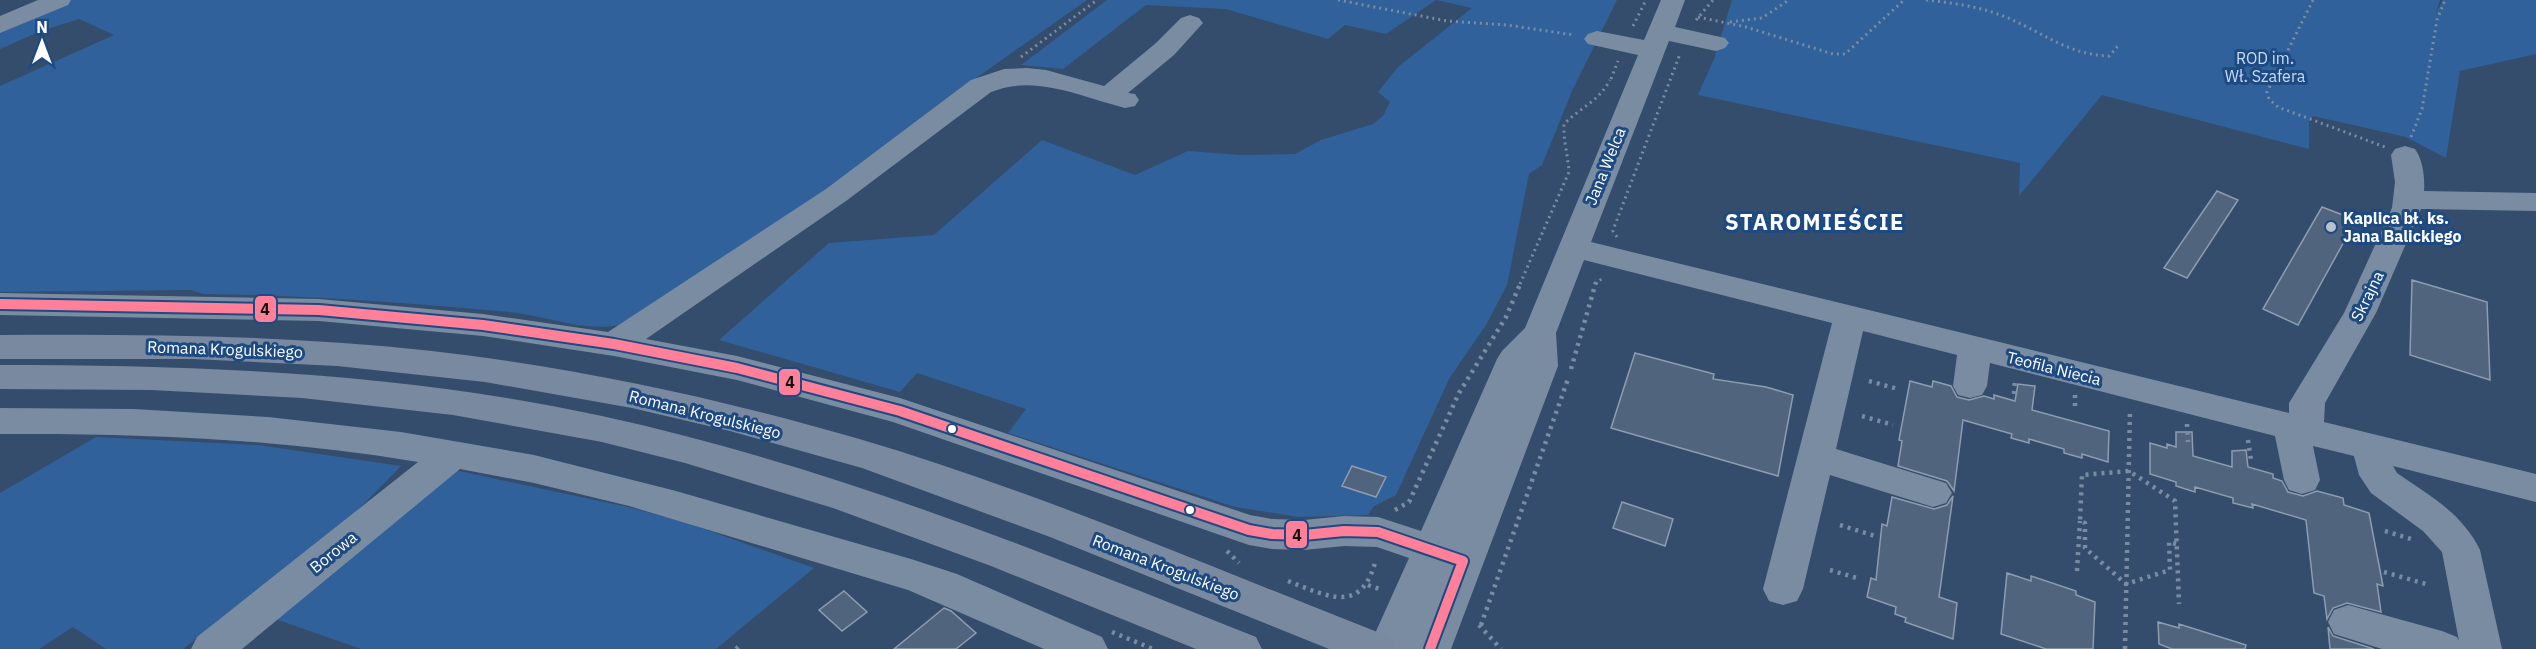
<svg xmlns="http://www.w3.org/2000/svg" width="2536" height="649" viewBox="0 0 2536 649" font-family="'IBM Plex Sans',sans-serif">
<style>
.green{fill:#31619a}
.building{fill:#50647d;stroke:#8e9db0;stroke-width:1.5}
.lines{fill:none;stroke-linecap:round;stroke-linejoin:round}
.path-far1{stroke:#7a8ca2;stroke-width:3;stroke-dasharray:2 4;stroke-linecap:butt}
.path{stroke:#7a8ca2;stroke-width:4.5;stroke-dasharray:3 5;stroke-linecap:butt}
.minor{fill:#7a8ca2;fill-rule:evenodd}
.major{fill:#79899f;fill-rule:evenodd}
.bus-1-casing{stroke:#1d4a83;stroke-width:14}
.bus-1{stroke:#ff8098;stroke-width:10}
.poi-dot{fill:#b8c1cc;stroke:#1d4a83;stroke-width:2}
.bus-dot{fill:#fff;stroke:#1d4a83;stroke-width:2}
.labels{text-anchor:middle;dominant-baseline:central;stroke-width:6;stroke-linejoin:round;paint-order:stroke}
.park-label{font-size:16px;fill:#c7ddf7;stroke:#1d4a83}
.street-label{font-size:16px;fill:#fff;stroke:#1d4a83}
.poi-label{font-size:16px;font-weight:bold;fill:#fff;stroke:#1d4a83;text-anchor:start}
.district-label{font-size:22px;font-weight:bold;letter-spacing:1.5px;fill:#fff;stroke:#1d4a83}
.line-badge{stroke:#1d4a83;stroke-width:2}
.pale-badge-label{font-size:16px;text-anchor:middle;font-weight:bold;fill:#111}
</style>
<rect width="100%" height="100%" fill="#344d6c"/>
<!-- green -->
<path class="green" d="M70 0H1087L972 81 822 199 619 325C584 332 546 316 510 312 408 303 306 295 203 294L191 290 0 292V86L114 35 79 19 41 31 0 49V30Z
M1107 0H1617L1572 91 1542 165 1529 174 1507 285 1486 325 1449 379 1396 495 1374 506 1368 515 1299 517 1235 507 1008 433 1026 409 917 373 900 392 719 340 829 243 934 235 1042 140 1135 175 1188 151 1240 155 1295 154 1321 140 1373 124 1383 116 1390 102 1378 92 1398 67 1472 8 1436 0 1386 34 1345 25 1328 39 1226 9 1146 5 1063 69 1021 65Z
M1732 0H2440L2436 13 2443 0H2536V54L2460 71 2446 158 2406 137 2313 116 2309 121V149L2102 95 2019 196 2020 163 1698 95 1714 59Z
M96 437 258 445 401 466 351 517 183 649H106L73 627 39 649H0V493Z
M459 471 632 508 684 522 814 568 716 649H361L264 615 437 477Z"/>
<!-- building -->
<path class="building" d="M2217 191 2238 200 2187 278 2164 268Z
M2322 207 2356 220 2298 325 2263 309Z
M2412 280 2487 302 2490 380 2410 355Z
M1635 353 1714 374 1713 379 1766 387 1793 395 1778 476 1611 428Z
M1910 381 1932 387 1933 381 1951 386 1957 397 1969 400 1984 396 1994 399V395L2015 401 2018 384 2035 386 2032 410 2109 431 2108 462 2082 454V458L2064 453V449L2029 439V443L2011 438 2012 434 1963 420 1954 491 1947 481 1898 466 1902 441 1899 440Z
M2176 432H2192L2193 456 2232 467V451L2246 450 2248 467 2273 474V478L2282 481 2288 492 2303 496 2317 491 2343 498 2344 505 2369 513 2383 586 2377 584 2381 612 2347 603 2333 608 2327 619 2324 596 2314 593 2306 520 2252 504 2253 508 2233 503V498L2195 487V492L2176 486V482L2150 474V443L2167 448V444L2176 447Z
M1352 466 1386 477 1376 497 1342 486Z
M1953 496 1939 597 1957 603 1953 639 1905 622 1906 618 1895 614 1896 607 1867 597 1871 578 1876 580 1882 524 1887 526 1892 497 1934 509 1947 505Z
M1622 502 1673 519 1665 546 1613 528Z
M2007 573 2031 581V576L2076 591V595L2095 602 2093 649H2046L2001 634Z
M844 591 867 612 842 631 819 610Z
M944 608 951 611 976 633 956 649H894Z
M2158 622 2179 628V624L2246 645 2245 649H2172L2159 644Z
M2328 627 2333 636 2374 649H2330Z"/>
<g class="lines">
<!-- path-far1 -->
<path class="path-far1" d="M1338 0 1447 21 1507 25 1574 35
M1926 0C1952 3 1978 6 2003 16 2040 30 2067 55 2109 56L2118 46
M2313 0 2267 92 2269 99 2278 107 2385 147
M1698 17 1746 27 1833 54H1845L1904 0
M1696 20 1713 0
M1730 22 1762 18 1789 0
M1633 26 1646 0
M1021 57 1097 0
M1611 79 1618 61
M2411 137 2422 109 2437 20 2445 0
M1617 237 1613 231 1615 225 1680 54
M1520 284 1569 172C1568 155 1563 140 1564 124 1581 107 1599 101 1610 80
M1595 284 1604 277"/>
<!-- path -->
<path class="path" d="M1571 369 1596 282
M1869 381 1898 389
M2014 394 2015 379
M2075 395V411
M1862 416 1893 425
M2187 424 2188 442
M2248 440 2251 460
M1395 510 1409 502 1459 393 1506 317 1521 282
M1840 525 1875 536
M2385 531 2411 539
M2176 544 2169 542 2170 570 2126 584 2085 548V523L2080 521 2082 475 2129 471 2175 501 2179 604
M1227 551 1239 563
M1830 570 1860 579
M2077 571 2080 521
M2384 572 2426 584
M1288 581C1329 597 1362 615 1376 559
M1368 585 1382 590
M1479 625 1501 649
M1481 625 1568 379
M1112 632 1153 649
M736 649 742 644
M2125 649 2130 409"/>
<!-- minor -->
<path class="minor" d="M38 0H71L68 5 0 33V16Z
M1661 0H1685L1675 27 1725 38 1729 43 1725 48 1716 51 1669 41 1591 242 2289 413V403L2344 313 2392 208 2395 182 2391 155 2395 149 2405 146 2415 149C2423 160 2425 178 2424 191L2536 193V211L2421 209 2376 313 2325 403 2324 422 2536 474V502L2393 466 2397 473C2430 496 2462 513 2480 550L2502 649H2382L2334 634 2328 622 2334 610 2348 605 2442 631 2457 637 2459 641 2442 552 2423 531 2371 493 2359 475 2354 456 2313 446 2320 480 2315 490 2302 494 2289 490 2284 480 2275 436 1990 363 1987 386 1982 395 1970 398 1958 395 1953 386 1957 355 1863 331 1836 449 1946 483 1952 493 1946 503 1933 507 1830 475 1803 589 1797 601 1783 605 1769 601 1763 589 1832 323 1584 260 1556 333 1558 366 1451 649H1368L1409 558 1377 547 1344 546 1304 550 1272 549 1249 545 893 422 737 380 614 356 483 336 319 321 0 315V293L319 299 483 314 608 332 826 189 971 80 1004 69 1027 68 1046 70 1104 86 1156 43 1181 18 1190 15 1199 18 1203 23 1174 55 1128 93 1135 94 1139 100 1135 106 1125 108C1080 97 1036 74 991 92L846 201 646 339 737 356 900 398 1250 515 1272 519 1304 520 1344 516 1378 517 1421 531 1497 359 1502 351 1525 328 1638 55 1588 44 1584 39 1588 34 1597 31 1644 40Z
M0 408 134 409 268 417 401 432 534 455 676 491 911 559 957 574 1102 637 1108 649H1044L908 590 629 506 534 483 460 469 242 649H191L197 637 418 462C280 439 140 433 0 434Z"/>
<!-- major -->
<path class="major" d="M0 335C144 334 289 335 432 351 575 367 718 398 856 438 1037 491 1213 568 1390 637L1396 649H1329L1050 537 862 468 730 431 632 408 485 382 337 366 193 359H0Z
M0 365C202 365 404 373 602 416 827 465 1042 552 1256 637L1262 649H1196L991 566 833 508 685 463 602 442 453 415 302 398 151 390 0 389Z"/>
<!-- bus-1 casing -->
<g class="bus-1-casing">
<path id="bus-1" d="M0 304 319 310 483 325 614 344 737 368 900 411 1249 530 1272 534 1304 535 1344 531 1378 532 1463 561 1430 649"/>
</g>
<!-- bus-1 -->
<use href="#bus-1" class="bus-1"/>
</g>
<!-- markers -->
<circle class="poi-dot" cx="2331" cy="227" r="6"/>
<g class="bus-dot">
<circle cx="952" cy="429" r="5"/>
<circle cx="1190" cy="510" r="5"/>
</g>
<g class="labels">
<!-- park labels -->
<g class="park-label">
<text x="2265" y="58">ROD im.<tspan x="2265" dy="18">Wł. Szafera</tspan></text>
</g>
<!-- street labels -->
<g class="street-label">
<text transform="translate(1605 166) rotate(-68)">Jana Welca</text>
<text transform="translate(2367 296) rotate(-64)">Skrajna</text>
<text transform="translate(225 349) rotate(2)">Romana Krogulskiego</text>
<text transform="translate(2054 368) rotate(14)">Teofila Niecia</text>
<text transform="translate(705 414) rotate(14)">Romana Krogulskiego</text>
<text transform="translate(333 552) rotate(-39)">Borowa</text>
<text transform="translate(1166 567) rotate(21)">Romana Krogulskiego</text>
</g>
<!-- poi labels -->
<g class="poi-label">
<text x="2343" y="218">Kaplica bł. ks.<tspan x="2343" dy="18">Jana Balickiego</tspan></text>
</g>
<!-- district labels -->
<g class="district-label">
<text x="1815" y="221">STAROMIEŚCIE</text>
</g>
</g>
<g class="line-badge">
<rect x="254" y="295" width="23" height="28" rx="6" fill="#ff8098"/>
<rect x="778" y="368" width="23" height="28" rx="6" fill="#ff8098"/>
<rect x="1285" y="520" width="23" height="29" rx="6" fill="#ff8098"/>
</g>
<g class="pale-badge-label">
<text x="265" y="315">4</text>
<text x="790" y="388">4</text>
<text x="1297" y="541">4</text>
</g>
<!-- north arrow -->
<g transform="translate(42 42)" stroke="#1d4a83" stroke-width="4.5" paint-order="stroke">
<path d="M0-4.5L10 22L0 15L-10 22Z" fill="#ffffff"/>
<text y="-9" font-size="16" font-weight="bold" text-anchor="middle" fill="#ffffff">N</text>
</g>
</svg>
